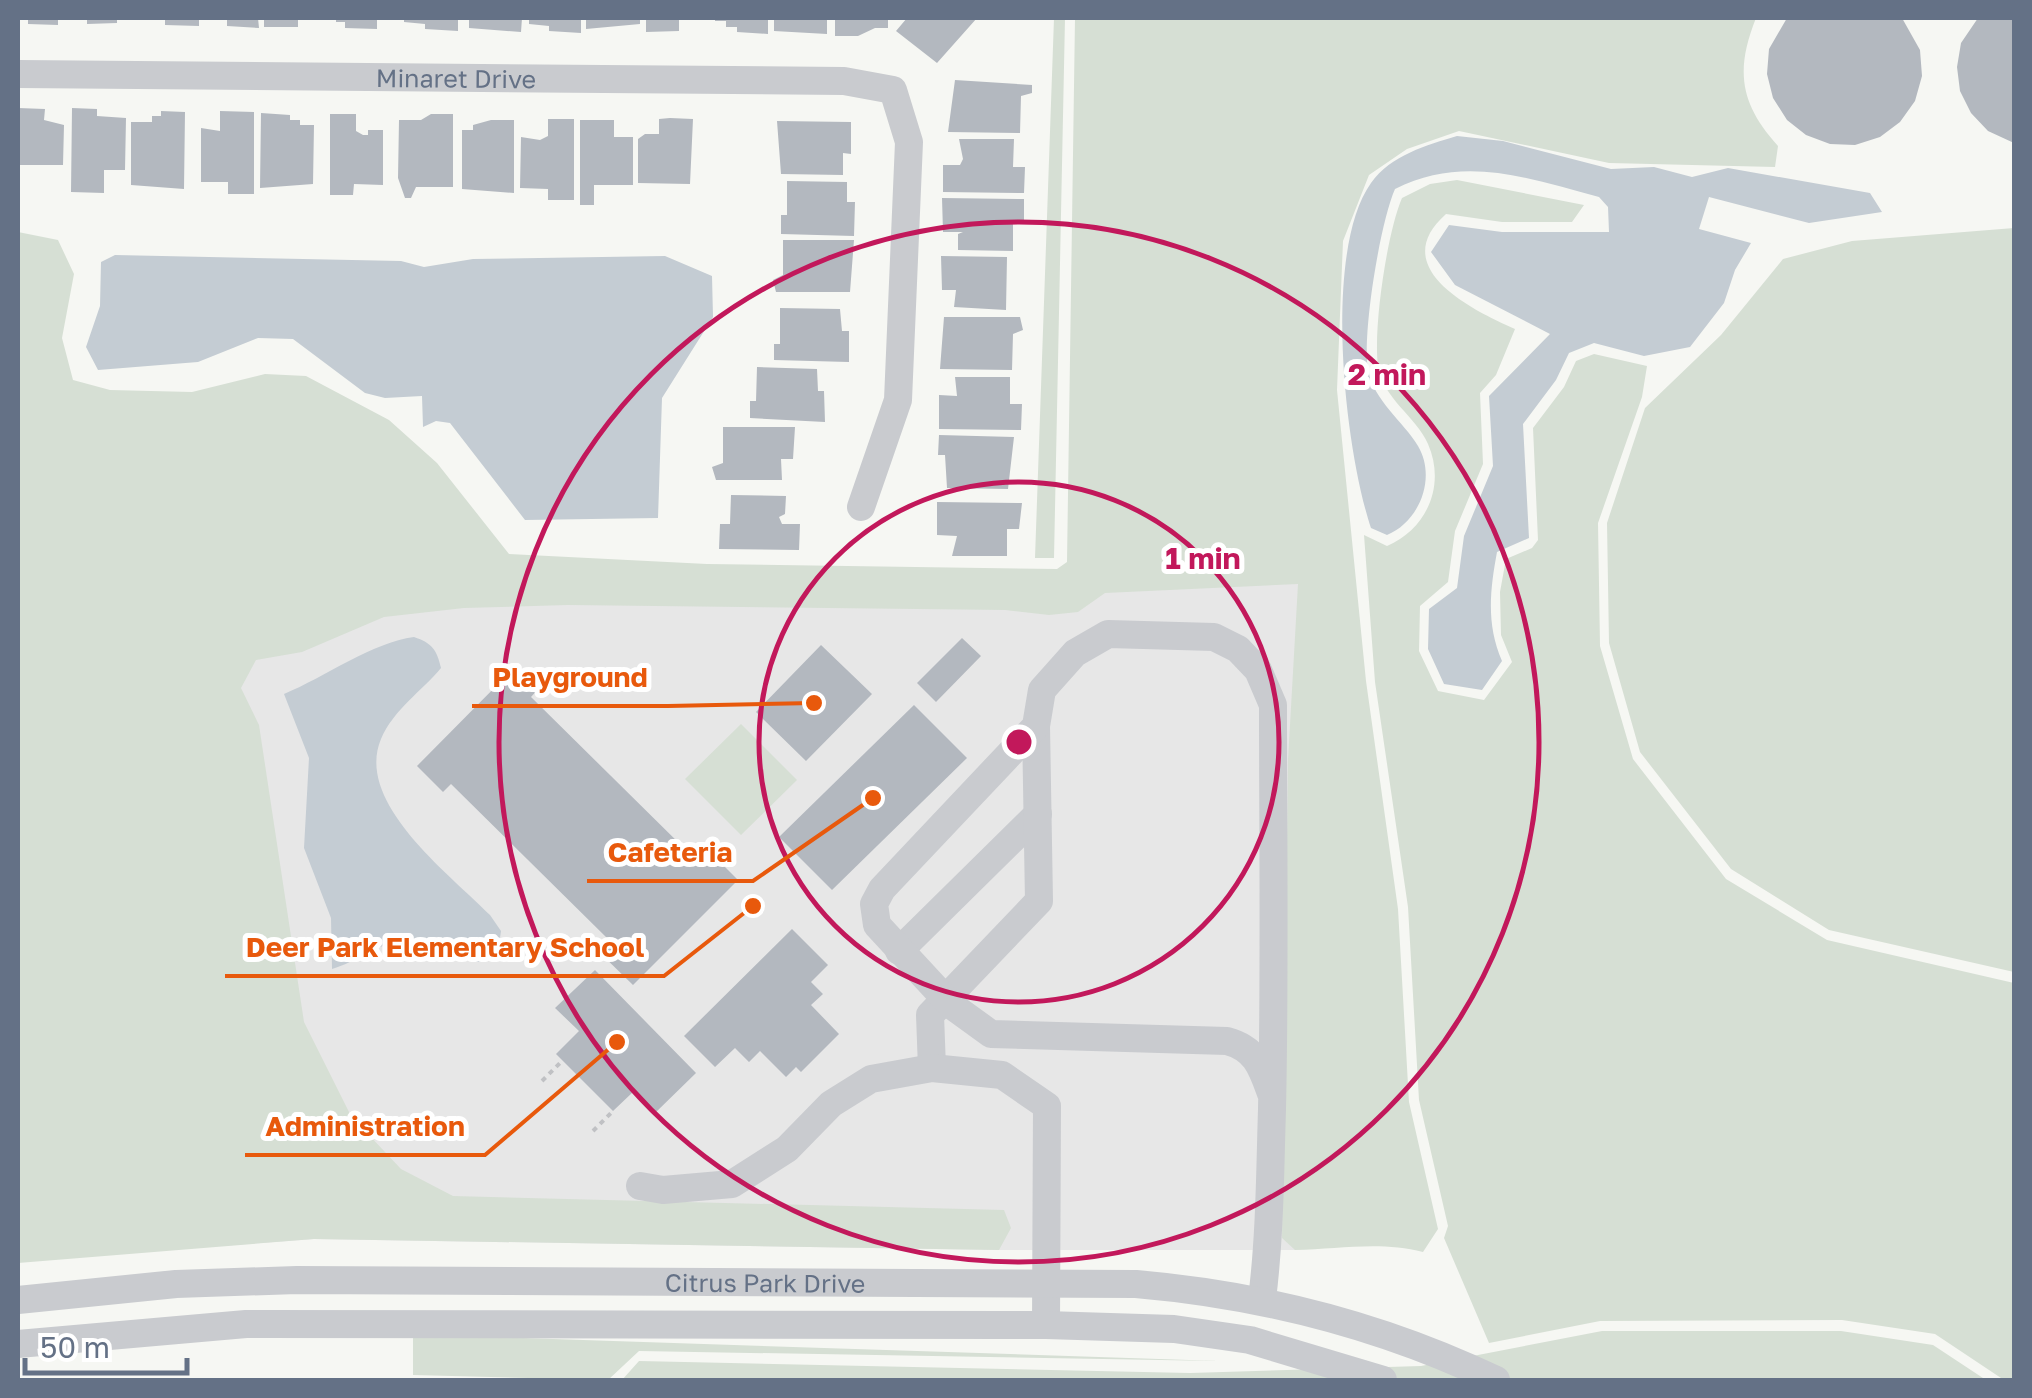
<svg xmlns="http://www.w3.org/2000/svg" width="2032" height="1398" viewBox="0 0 2032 1398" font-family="'Golos Text',sans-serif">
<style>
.built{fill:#e7e7e7}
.green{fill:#d6dfd4}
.water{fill:#c4ccd3}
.building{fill:#b3b8bf}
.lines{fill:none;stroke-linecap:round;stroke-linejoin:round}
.path{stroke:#c0c1c4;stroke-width:4;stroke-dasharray:5 5;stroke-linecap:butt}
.minor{stroke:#c9cbcf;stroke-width:28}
.ring{fill:none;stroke:#c2185b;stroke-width:5}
.labels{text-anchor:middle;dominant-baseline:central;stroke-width:10;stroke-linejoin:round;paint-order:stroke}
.street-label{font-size:25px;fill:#647186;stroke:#fff}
.centre{fill:#c2185b;stroke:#fff;stroke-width:5}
.ring-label{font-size:30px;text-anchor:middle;font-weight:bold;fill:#c2185b;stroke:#fff;stroke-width:10;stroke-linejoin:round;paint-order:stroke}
.leader{fill:none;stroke:#e8590c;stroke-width:4}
.callout-dot{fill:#e8590c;stroke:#fff;stroke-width:4}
.callout-label{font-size:28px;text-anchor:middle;font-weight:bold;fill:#e8590c;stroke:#fff;stroke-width:10;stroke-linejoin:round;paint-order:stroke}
</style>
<rect width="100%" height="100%" fill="#f6f7f3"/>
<!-- built -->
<path class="built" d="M193 569 1302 574 1295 1250H999L314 1239 221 1246Z"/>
<!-- green -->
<path class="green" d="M1054 18H1065L1054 558H1035Z
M1075 18H1756C1735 71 1740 104 1778 146L1775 167 1609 163 1459 131 1407 149 1369 175 1343 241 1337 390 1366 681 1398 909 1409 1102 1438 1229 1423 1252C1381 1241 1339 1249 1295 1250L1282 1238 1288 760 1298 584 1105 593 1078 612 1049 615 1005 610 568 605 464 608 384 617 302 652 256 660 241 688 259 725 304 1022 351 1116 401 1169 453 1196 1004 1210 1011 1228 999 1250 314 1239 18 1263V232L58 240 74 274 62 338 73 380 110 390 192 392 265 374 306 376 389 420 437 463 509 554 707 564 1057 569 1067 562Z
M1457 180 1584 205 1572 222H1502L1446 214C1386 267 1470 309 1515 329L1496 375 1480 393 1483 464 1455 531 1448 582 1420 606 1419 651 1438 691 1484 700 1512 662 1501 635 1500 592 1506 559 1532 548 1538 540 1533 428 1564 387 1576 361 1594 354 1647 366 1642 397 1598 523 1600 646 1633 759 1726 879 1827 940 2014 983V1380H2004L1935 1334 1842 1320 1600 1321 1489 1343 1444 1238 1448 1226 1419 1100 1408 907 1375 682 1364 535 1387 546C1427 529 1446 485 1428 444 1416 416 1383 399 1378 366 1373 328 1387 233 1402 198L1430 184Z
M2014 228V972L1829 930 1731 869 1640 752 1609 643 1607 523 1645 408 1721 335 1783 259 1852 241Z
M741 724 797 780 741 835 685 779Z
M1602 1331H1841L1933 1345 1986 1380H622L639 1361 1190 1373 1421 1366Z
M413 1337H491L1219 1361 639 1351 608 1380 413 1375Z"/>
<!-- water -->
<path class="water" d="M1457 136 1503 141 1611 169 1654 167 1692 177 1728 168 1870 193 1882 212 1809 223 1709 197 1699 229 1751 243 1735 270 1724 303 1690 347 1644 356 1594 343 1569 353 1556 380 1523 424 1529 538 1497 552C1490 590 1486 624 1502 661L1482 690 1444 684 1428 649 1429 609 1457 588 1464 536 1493 466 1489 396 1550 334 1455 285 1431 252 1449 225 1502 232H1609L1608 207 1599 197C1527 178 1464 154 1395 189 1380 223 1362 334 1368 370 1374 401 1403 421 1418 446 1437 478 1419 522 1387 535L1371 528C1345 451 1322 252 1371 183 1391 155 1427 145 1457 136Z
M115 255 401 261 424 267 473 259 665 256 712 276 713 317 662 398 658 518 525 520 450 423 436 421 423 427 422 396 385 398 365 393 293 339 258 338 198 362 98 370 86 347 100 306 101 262Z
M414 637C432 643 437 650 441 668 421 692 394 709 381 739 354 803 451 875 490 915L501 931C494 992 441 944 413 941 386 937 358 962 332 969L331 918 304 848 309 758 284 694C325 677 373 642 414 637Z"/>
<!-- building -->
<path class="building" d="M28 18H58V25L28 24Z
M87 18H117V23L87 24Z
M165 18H199V26L165 25Z
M227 18H258L259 28 227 26Z
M264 18H298V27H264Z
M336 18H377V29L345 28V22H336Z
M404 18H458V31L425 29V24L404 22Z
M469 18H522L521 32 469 28Z
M529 18H581V33L549 31V26L529 24Z
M586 18H640V24L586 29Z
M646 18H679V31L646 32Z
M715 18H768V34L737 32V27H726V21H715Z
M774 18H827V34L774 31Z
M835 18H888V28H875L858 36H835Z
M907 18H977L937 63 896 31Z
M1787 18H1902L1920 50 1922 76 1915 101 1900 122 1880 137 1855 145 1830 144 1806 135 1787 120 1773 98 1767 74 1769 49Z
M1978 18H2014V143L1988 131 1971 113 1960 91 1957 67 1961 43Z
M955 80 1032 85V93L1021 96 1020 133 948 132Z
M18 108 45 109 44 120 64 125 63 165H18Z
M72 108 97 109V116L126 118 125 170H104V193L71 192Z
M161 111 185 112 184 189 131 185V122H152V116H161Z
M220 111 254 112V194H228V182H201V128L220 131Z
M261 113 290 115V120H300V125H314L313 184 260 188Z
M330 114H356V131L363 135H368V130H383V185L354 184 353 195H330Z
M431 114H453V187H416L411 198H405L398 178 399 120H421Z
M670 118 693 119 690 184 638 183V139L645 134H659V119Z
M548 119H574V200H548V189L520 188 521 137 540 140 548 136Z
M491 120H514V193L462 189V130H473V125Z
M580 120H614V137H633V185H594V205H580Z
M777 121 851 122V154L843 153V175L781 174Z
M959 139H1014L1013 167H1025L1024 193 943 192V165H960L963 159Z
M787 181 847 182V202H855L854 236 781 234V215H787Z
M942 198 1024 199V224H1013V251L958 250V234L963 232H943Z
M783 240H854L850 292H776L773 280 783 275Z
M941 256 1007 257 1006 310 954 307 956 290H942Z
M780 308 840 309 842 331H849V362L774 360V344H780Z
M944 317H1020L1023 330 1013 334 1012 370 940 369Z
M757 367 817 369 818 391H824L825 422 750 418V401H756Z
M955 377H1010V404H1022L1021 430 939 429V395L957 396Z
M723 427H795L793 459H781L782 480H716L712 467 723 463Z
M939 435 1014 437 1008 489 947 488 945 455H938Z
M731 495 786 496 785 514 779 517 782 524H800L799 550 719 549 720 524H730Z
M937 502 1022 503 1019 529H1007V556H952L957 536 937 535Z
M962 638 981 656 936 702 917 683Z
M821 645 872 694 806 761 756 712Z
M517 665 540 687 531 697 690 854 701 843 738 880 633 985 596 949 607 938 451 784 443 792 417 766Z
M914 705 967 758 832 890 779 837Z
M792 929 828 965 811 982 823 994 811 1005 839 1034 801 1072 796 1067 786 1077 760 1051 749 1062 735 1048 715 1067 684 1036Z
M595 970 696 1073 654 1114 633 1092 613 1111 556 1054 579 1031 555 1008Z"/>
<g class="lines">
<!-- path -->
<path class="path" d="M542 1081 563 1060
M593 1131 613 1111"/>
<!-- minor -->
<g class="minor">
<path id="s1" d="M18 74 844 81 893 90 909 142 898 400 861 507"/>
<path d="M899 951 1038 814"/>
<path d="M932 1068 930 1015 1039 901 1036 726"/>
<path d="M640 1186 663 1190 732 1184 787 1149 831 1104 871 1079 932 1068 1002 1075 1047 1106 1046 1325"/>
<path d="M1262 1299C1270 1236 1270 1172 1272 1109 1275 974 1273 839 1273 705L1258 670 1238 649 1214 637 1108 634 1075 653 1042 690 1036 726 882 889 874 904 877 925 951 1005 991 1034 1227 1041C1257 1049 1262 1069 1272 1096"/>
<path id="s2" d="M18 1300 176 1284 297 1280 1136 1284C1263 1295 1381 1325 1496 1380"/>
<path d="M18 1344 246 1324 1046 1325 1174 1329 1250 1340 1383 1380"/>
</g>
</g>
<!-- distance rings -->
<g class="ring">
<circle cx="1019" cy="742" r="260"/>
<circle cx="1019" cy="742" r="520"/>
</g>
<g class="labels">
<!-- street labels -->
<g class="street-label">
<text stroke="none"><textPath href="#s1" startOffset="438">Minaret Drive</textPath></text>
<text stroke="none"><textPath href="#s2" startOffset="748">Citrus Park Drive</textPath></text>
</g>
</g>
<circle cx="1019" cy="742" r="15" class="centre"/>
<g class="ring-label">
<text x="1387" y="385">2 min</text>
<text x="1203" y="569">1 min</text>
</g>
<!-- callouts -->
<path class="leader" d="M814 703L668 706H472M873 798L753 881H587M753 906L664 976H225M617 1042L485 1155H245"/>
<g class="callout-dot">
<circle cx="814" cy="703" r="10"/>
<circle cx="873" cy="798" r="10"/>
<circle cx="753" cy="906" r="10"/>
<circle cx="617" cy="1042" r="10"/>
</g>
<g class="callout-label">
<text x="570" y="687">Playground</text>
<text x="670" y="862">Cafeteria</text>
<text x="445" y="957">Deer Park Elementary School</text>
<text x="365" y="1136">Administration</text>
</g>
<!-- border -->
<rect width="2032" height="1398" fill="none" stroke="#647186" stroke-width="40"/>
<!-- scale -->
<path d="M25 1358v15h162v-15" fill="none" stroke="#647186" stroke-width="5"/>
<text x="40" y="1358" font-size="30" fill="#647186" stroke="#ffffff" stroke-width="8" paint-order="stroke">50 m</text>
</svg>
